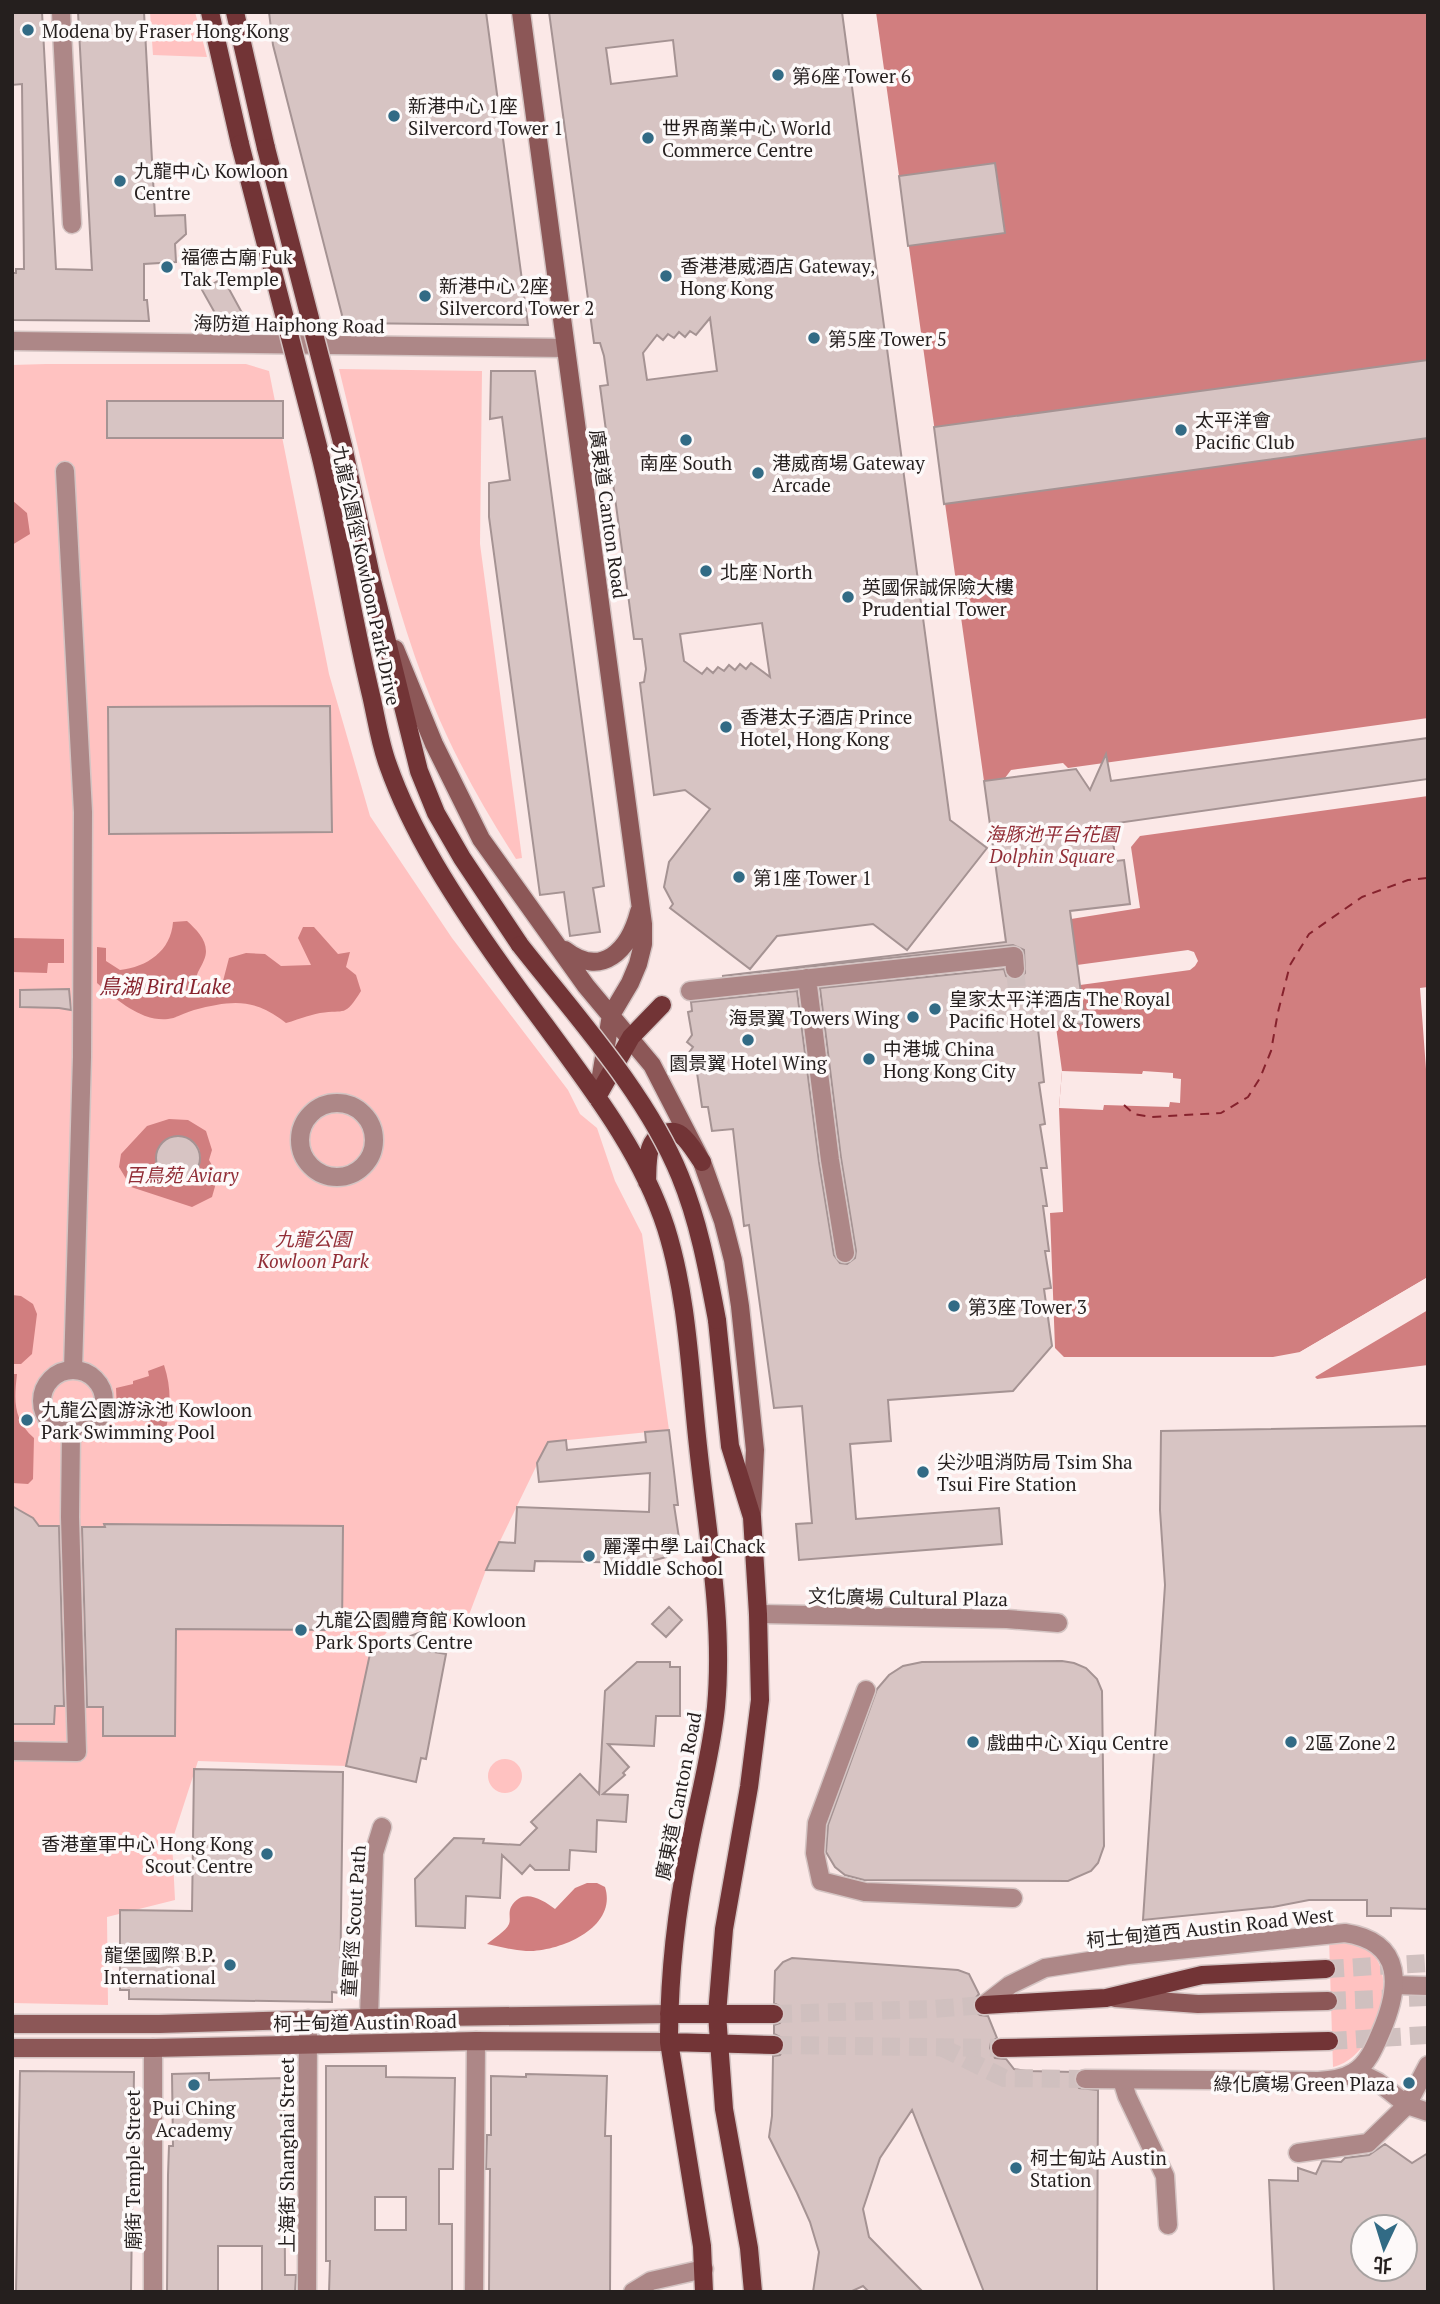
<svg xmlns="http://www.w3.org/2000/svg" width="1440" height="2304" viewBox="0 0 1440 2304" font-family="'PT Serif','Noto Sans TC',serif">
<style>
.green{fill:#ffc2c1}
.water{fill:#d17e7f;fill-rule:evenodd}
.pier{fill:#fbe8e7}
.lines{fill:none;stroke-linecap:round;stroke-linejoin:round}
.ferry{stroke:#86222d;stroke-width:2;stroke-dasharray:9 7;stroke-linecap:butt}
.building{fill:#d7c4c3;stroke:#a59393;stroke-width:2;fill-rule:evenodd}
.pedestrian-tunnel{stroke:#d0c0bf;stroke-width:18;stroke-dasharray:18 9;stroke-linecap:butt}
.tertiary-tunnel{stroke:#d0c0bf;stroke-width:18;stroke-dasharray:18 9;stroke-linecap:butt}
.secondary-tunnel{stroke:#d0c0bf;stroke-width:18;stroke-dasharray:18 9;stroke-linecap:butt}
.primary-tunnel{stroke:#d0c0bf;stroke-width:18;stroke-dasharray:18 9;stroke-linecap:butt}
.pedestrian-casing{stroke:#d4c4c3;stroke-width:21}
.minor-casing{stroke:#d4c4c3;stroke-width:21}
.tertiary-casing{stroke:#d4c4c3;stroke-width:21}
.secondary-casing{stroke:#d4c4c3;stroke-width:21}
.primary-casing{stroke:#d4c4c3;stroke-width:21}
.pedestrian{stroke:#ad8787;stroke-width:18}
.minor{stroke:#ad8787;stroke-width:18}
.tertiary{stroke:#ad8787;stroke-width:18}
.secondary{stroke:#8c5757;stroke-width:18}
.primary{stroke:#723436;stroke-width:18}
.primary-bridge-casing{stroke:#d4c4c3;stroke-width:21;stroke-linecap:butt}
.primary-bridge{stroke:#723436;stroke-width:18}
.poi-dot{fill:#326b85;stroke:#fdf9f9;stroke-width:2.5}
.labels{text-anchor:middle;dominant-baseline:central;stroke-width:7;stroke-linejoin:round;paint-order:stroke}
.poi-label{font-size:19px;fill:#251f1e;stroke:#fdf9f9;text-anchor:start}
.street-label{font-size:19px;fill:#251f1e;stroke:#fdf9f9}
.park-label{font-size:19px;font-style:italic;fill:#922e37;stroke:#fdf9f9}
.water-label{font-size:21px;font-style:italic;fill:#86222d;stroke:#fdf9f9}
</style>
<rect width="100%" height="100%" fill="#fbe8e7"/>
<!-- green -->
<path class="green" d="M150 12H195L207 57 153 55Z
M46 364H246L269 371 329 674 370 816 452 938 568 1090 580 1114 597 1128 615 1181 642 1234 669 1430 548 1442 486 1570 464 1628H391L371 1649 346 1766 198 1761 172 1841 175 1900 107 1917 108 2005 12 2003V365Z
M339 369 482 371 480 544 522 858 516 859C484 809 455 758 433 704 389 597 367 481 339 369Z
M488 1776a17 17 0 1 1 34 0a17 17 0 1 1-34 0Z
M1329 1938C1338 1940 1348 1940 1356 1943 1409 1961 1377 2058 1333 2067Z"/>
<!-- water -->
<path class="water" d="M876 12H1428V718L1068 768 1063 763 1011 770 1005 778 984 781Z
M12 500 27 513 30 534 12 545Z
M1428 796V987L1420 988 1428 1096V1277L1300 1352 1273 1357H1064L1055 1348 1050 1213 1063 1212 1059 1108 1062 1071 1056 1027 1084 1022 1080 985 1190 970 1195 966 1198 961 1194 952 1188 950 1077 965 1071 919 1140 908 1131 847 1140 836Z
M187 921C198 931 211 944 204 960 201 968 197 971 196 980L205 987 223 981 229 958 246 953 265 954 281 966 311 965 298 938 303 927H314L338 954 350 952 346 967 356 975 361 991C344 1018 346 1009 320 1013 309 1015 297 1020 286 1023 254 998 233 1000 194 1010 186 1012 177 1018 168 1019 141 1022 116 999 97 983V947L106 948V961L120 970C147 967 171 951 173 922Z
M12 938 64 939V963H48L47 973 12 972Z
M169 1119 188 1120 206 1131 212 1150 209 1160 218 1176 212 1197 192 1207 131 1187 119 1167 121 1154 147 1126ZM176 1136C232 1142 176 1214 156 1163 156 1148 162 1140 176 1136Z
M12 1295 21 1296 33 1304 37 1314 32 1354 21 1364H12Z
M1428 1310V1365L1317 1379 1315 1377Z
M164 1365C172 1389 171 1412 164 1436L147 1428 149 1423 133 1418 134 1413 117 1410 116 1388 133 1384V1381L149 1376 148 1371Z
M12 1374H17C14 1401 13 1419 34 1438L33 1479 28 1484 12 1483Z
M587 1883H597L605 1887C618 1928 559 1952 526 1951 513 1950 500 1947 487 1944 493 1939 506 1931 509 1924 511 1919 508 1913 511 1907 522 1887 542 1899 555 1909L575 1888Z"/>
<!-- pier -->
<path class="pier" d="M1062 1071 1142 1074 1143 1071 1173 1073V1078L1181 1079 1180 1103 1170 1102 1169 1107 1104 1105 1103 1110 1059 1108Z
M1428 1277V1281L1302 1355 1300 1352Z"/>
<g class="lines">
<!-- ferry -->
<path class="ferry" d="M1124 1105 1134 1114 1151 1117 1184 1115 1221 1113 1248 1097 1260 1078 1271 1051 1278 1012 1290 965 1309 934 1362 897 1408 880 1428 878"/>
</g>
<!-- building -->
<path class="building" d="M12 12H42L56 269 92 270 78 12H144L155 216 185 215 186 234 175 244 176 262 144 264V300H147L149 321 12 320V273H16V269H24L22 84 12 85Z
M269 12H486L528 325 344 323 273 45Z
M549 12H842L950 820 987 848 907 950 873 924 777 936 750 969 670 908 673 904 664 887 669 862 710 809 685 790 654 795 640 683 644 682 646 669 642 639H634L600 386 608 385 604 356 600 343H594ZM673 40 677 76 611 84 606 48ZM710 318 717 371 647 380 643 353 657 335 663 340 668 334 674 338 679 332 685 337 690 331 696 335ZM762 623 770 677 751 663 746 669 740 664 735 670 729 665 724 671 718 667 713 673 707 668 702 674 684 661 680 634Z
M995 163 1005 233 908 246 899 176Z
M223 278 247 322H220L202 290Z
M1428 360V438L944 504 934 427Z
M491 371H535L604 886 593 888 600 932 570 936 564 892 540 895 489 517V483L510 480 502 417 490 419Z
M107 401H283V438H107Z
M330 706 332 832 109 834 108 707Z
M1428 738V779L1110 824 1116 861 1124 860 1130 904 1070 911 1085 1023 1038 1029 1044 1082 1039 1083 1045 1124 1040 1125 1047 1168H1041L1047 1206H1043L1049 1251H1045L1051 1288 1044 1289 1052 1346 1013 1391 888 1400 891 1441 850 1444 856 1519 999 1508 1002 1544 799 1560 796 1524 812 1523 802 1406 774 1408 749 1225 744 1226 733 1129 712 1131 708 1107H702L695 1059 688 1054 693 1047 687 1042 692 1035 688 1012 692 1011 691 1002 797 991 819 1162 834 1255 840 1263 847 1264 855 1258 856 1251 841 1158 820 988 1004 969 1006 976 1017 980 1025 973 1024 950 1013 945 722 976 1006 942 984 781 1076 769 1090 790 1106 754 1111 781Z
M69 989 71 1010 59 1008 20 1007V990Z
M156 1158a22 22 0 1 1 44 0a22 22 0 1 1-44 0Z
M1428 1426V1909L1391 1908V1916H1367V1900H1309L1273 1907 1143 1920 1165 1585 1160 1510 1161 1431Z
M669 1430 678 1505H674L679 1538 677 1546 666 1557 645 1563 535 1561 534 1571 486 1570 499 1542 515 1543 517 1507 649 1512 650 1473 539 1482 537 1463 548 1442 566 1440 567 1450 646 1442 645 1432Z
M12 1506 33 1518 39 1526H59L64 1706H55L54 1724H12Z
M104 1524 343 1526 342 1630 176 1629 175 1736H103V1707H87L82 1527H105Z
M669 1607 682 1620 666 1637 652 1624Z
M421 1632 429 1651 446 1654 426 1759 421 1758 416 1782 346 1766 371 1649 387 1651V1646L399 1647 410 1636Z
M1062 1661 1074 1663 1086 1668 1097 1679 1102 1691 1104 1846 1098 1863 1091 1871 1068 1881 864 1880 845 1875 835 1867 826 1852 828 1825 877 1689 889 1675 903 1666 922 1662Z
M637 1662H670V1667H680V1716H656L654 1746 608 1744 629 1767 623 1773 625 1775 603 1794 628 1795 626 1822 597 1820 596 1852 570 1850 569 1870H535L530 1865 522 1874 502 1855 500 1898 466 1896 465 1928 416 1926 415 1879 454 1838 484 1839 483 1843 520 1845 537 1828 531 1822 580 1774 599 1794 605 1691Z
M194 1769 343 1772 340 1993 332 1992V2002L129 1999V1990H120V1910L192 1911Z
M792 1958 958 1970 969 1974 979 1994 973 2001 974 2011 980 2015 988 2016 997 2038 991 2042 990 2048 995 2058 1006 2059 1014 2069 1026 2071 1076 2072 1074 2080 1079 2088 1098 2090 1097 2292H984L912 2110 880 2158 863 2209 869 2237 923 2292H869L863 2286 850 2292H813L819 2252 810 2222 797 2193 769 2137 772 2116 773 2056 780 2055 785 2046 784 2039 774 2034V2025L780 2023 785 2015 783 2008 774 2003 775 1971 783 1962Z
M326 2066H386V2077L455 2078 453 2169H439V2224H452V2292H329L330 2261H326ZM375 2197H406V2230H375Z
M20 2071 134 2072 131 2292H16Z
M209 2073V2080L284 2078 285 2275H296L295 2292H262V2246H218V2292H167L168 2175 169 2146H173L172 2074Z
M526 2074 607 2076 605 2136H611L610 2292H489L490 2169H486L487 2135H491V2076L526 2077Z
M1385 2144 1412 2163 1428 2153V2292H1274L1269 2180 1298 2181V2168L1316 2174 1322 2161 1341 2162 1345 2158 1369 2155ZM1363 2227H1405V2269H1363Z"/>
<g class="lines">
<!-- pedestrian-tunnel -->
<path class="pedestrian-tunnel" d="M1015 969 1017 989"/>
<!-- tertiary-tunnel -->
<path class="tertiary-tunnel" d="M941 2047 1004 2078 1085 2079"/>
<!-- secondary-tunnel -->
<path class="secondary-tunnel" d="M1328 2001 1428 1997"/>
<!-- primary-tunnel -->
<path class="primary-tunnel" d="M1326 1969 1428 1963
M774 2014 933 2009 984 2005
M1329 2041 1428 2035
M774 2045 1001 2048"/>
<!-- pedestrian casing -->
<g class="pedestrian-casing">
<path id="pedestrian" d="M65 471 83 812 82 1057 73 1370
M807 978 830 1160 845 1253
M690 991 1014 956 1015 969
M300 1140a37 37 0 1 1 74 0a37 37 0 1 1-74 0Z
M42 1401a31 31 0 1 1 62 0a31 31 0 1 1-62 0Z
M758 1614 1007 1619 1058 1623
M866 1690 817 1823 815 1853 821 1881 865 1892 1013 1898
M12 1751 77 1752 70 1517 71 1432
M1395 1985 1428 1986
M1356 2071 1378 2082 1407 2105 1428 2112
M1122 2080 1127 2096 1165 2176 1168 2225
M1298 2153 1368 2143 1407 2105 1428 2065"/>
</g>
<!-- minor casing -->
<g class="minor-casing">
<path id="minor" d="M61 12 72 224
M369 2018 374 1853 382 1827
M153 2292V2048
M474 2292 476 2041
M633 2292 651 2281 704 2269"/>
</g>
<!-- tertiary casing -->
<g class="tertiary-casing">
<path id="tertiary" d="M12 341 565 348
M984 2005 1010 1985 1045 1968 1128 1955 1345 1933C1405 1942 1400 1988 1381 2032 1375 2046 1368 2064 1354 2072 1343 2079 1330 2080 1318 2081L1085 2079
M307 2292 308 2019"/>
</g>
<!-- secondary casing -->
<g class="secondary-casing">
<path id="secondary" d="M521 12 643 924V944L638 964 630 983 611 1015 598 1094
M395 649 434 744 481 839 586 986 652 1065 702 1162 723 1221 733 1260 740 1306 755 1450 752 1513
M565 950C602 979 629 950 639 912
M1115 1998 1198 2004 1328 2001
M12 2024H159L369 2018 669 2014
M12 2048H153L476 2041 669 2042"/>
</g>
<!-- primary casing -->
<g class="primary-casing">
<path id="primary" d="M210 12 240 144
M235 12 266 148
M343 446 372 581 419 771 436 813 462 858 520 945
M319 450C339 530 351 611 370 691 376 715 379 741 388 765 400 799 417 833 435 864 468 920 506 973 545 1025 591 1088 642 1153 666 1228 688 1298 690 1374 698 1446 707 1532 724 1621 716 1707 711 1756 698 1801 689 1849 676 1912 669 1978 669 2042L702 2246 704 2292
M597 1097 631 1037 662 1005
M647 1182C648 1165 645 1139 665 1133 671 1131 677 1132 681 1135 690 1142 696 1154 702 1162
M717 1320 730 1446 752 1517 758 1614 760 1700 749 1787 724 1929 717 2014 724 2109 749 2248 753 2292
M984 2005 1106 1998 1202 1975 1326 1969
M669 2014H774
M669 2042 774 2045
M1001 2048 1329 2041"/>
</g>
<!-- pedestrian -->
<use href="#pedestrian" class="pedestrian"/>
<!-- minor -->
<use href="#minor" class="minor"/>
<!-- tertiary -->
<use href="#tertiary" class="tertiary"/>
<!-- secondary -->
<use href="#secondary" class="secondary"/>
<!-- primary -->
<use href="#primary" class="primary"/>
<!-- primary-bridge casing -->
<g class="primary-bridge-casing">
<path id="primary-bridge" d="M240 144 319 450
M266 148 343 446
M520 945C575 1015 647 1094 680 1176 699 1222 708 1272 717 1320"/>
</g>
<!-- primary-bridge -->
<use href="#primary-bridge" class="primary-bridge"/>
</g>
<!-- markers -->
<g class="poi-dot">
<circle cx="28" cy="30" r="7"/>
<circle cx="778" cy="75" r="7"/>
<circle cx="394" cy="116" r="7"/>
<circle cx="648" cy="138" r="7"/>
<circle cx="120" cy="181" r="7"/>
<circle cx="167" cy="267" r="7"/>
<circle cx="666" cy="276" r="7"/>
<circle cx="425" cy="296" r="7"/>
<circle cx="814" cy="338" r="7"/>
<circle cx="1181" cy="430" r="7"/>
<circle cx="686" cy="440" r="7"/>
<circle cx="758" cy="473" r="7"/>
<circle cx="706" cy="571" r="7"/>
<circle cx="848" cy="597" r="7"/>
<circle cx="726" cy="727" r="7"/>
<circle cx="739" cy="877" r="7"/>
<circle cx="935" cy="1009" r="7"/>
<circle cx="913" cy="1017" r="7"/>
<circle cx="748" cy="1040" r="7"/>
<circle cx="869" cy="1059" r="7"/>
<circle cx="954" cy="1306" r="7"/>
<circle cx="27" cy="1420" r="7"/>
<circle cx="923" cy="1472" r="7"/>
<circle cx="589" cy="1556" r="7"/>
<circle cx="301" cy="1630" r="7"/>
<circle cx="973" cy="1742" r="7"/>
<circle cx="1291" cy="1742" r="7"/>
<circle cx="267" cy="1854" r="7"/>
<circle cx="230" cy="1965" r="7"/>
<circle cx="1409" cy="2083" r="7"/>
<circle cx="194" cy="2085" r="7"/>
<circle cx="1016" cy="2168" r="7"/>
</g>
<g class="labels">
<!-- poi labels -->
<g class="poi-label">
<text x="42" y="30">Modena by Fraser Hong Kong</text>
<text x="792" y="75">第6座 Tower 6</text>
<text x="408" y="105">新港中心 1座<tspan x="408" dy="22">Silvercord Tower 1</tspan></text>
<text x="662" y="127">世界商業中心 World<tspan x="662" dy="22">Commerce Centre</tspan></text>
<text x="134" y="170">九龍中心 Kowloon<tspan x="134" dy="22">Centre</tspan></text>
<text x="181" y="256">福德古廟 Fuk<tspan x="181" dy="22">Tak Temple</tspan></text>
<text x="680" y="265">香港港威酒店 Gateway,<tspan x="680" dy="22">Hong Kong</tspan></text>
<text x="439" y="285">新港中心 2座<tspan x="439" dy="22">Silvercord Tower 2</tspan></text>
<text x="828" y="338">第5座 Tower 5</text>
<text x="1195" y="419">太平洋會<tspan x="1195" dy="22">Pacific Club</tspan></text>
<text x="686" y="462" text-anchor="middle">南座 South</text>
<text x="772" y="462">港威商場 Gateway<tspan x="772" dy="22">Arcade</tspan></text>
<text x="720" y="571">北座 North</text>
<text x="862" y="586">英國保誠保險大樓<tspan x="862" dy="22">Prudential Tower</tspan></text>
<text x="740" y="716">香港太子酒店 Prince<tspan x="740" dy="22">Hotel, Hong Kong</tspan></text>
<text x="753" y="877">第1座 Tower 1</text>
<text x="949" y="998">皇家太平洋酒店 The Royal<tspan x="949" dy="22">Pacific Hotel &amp; Towers</tspan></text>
<text x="899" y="1017" text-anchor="end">海景翼 Towers Wing</text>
<text x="883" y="1048">中港城 China<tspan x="883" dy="22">Hong Kong City</tspan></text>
<text x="748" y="1062" text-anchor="middle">園景翼 Hotel Wing</text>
<text x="968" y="1306">第3座 Tower 3</text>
<text x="41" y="1409">九龍公園游泳池 Kowloon<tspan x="41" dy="22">Park Swimming Pool</tspan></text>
<text x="937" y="1461">尖沙咀消防局 Tsim Sha<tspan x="937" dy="22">Tsui Fire Station</tspan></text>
<text x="603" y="1545">麗澤中學 Lai Chack<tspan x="603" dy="22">Middle School</tspan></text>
<text x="315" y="1619">九龍公園體育館 Kowloon<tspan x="315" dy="22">Park Sports Centre</tspan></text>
<text x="987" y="1742">戲曲中心 Xiqu Centre</text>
<text x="1305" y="1742">2區 Zone 2</text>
<text x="253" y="1843" text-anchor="end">香港童軍中心 Hong Kong<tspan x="253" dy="22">Scout Centre</tspan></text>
<text x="216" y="1954" text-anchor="end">龍堡國際 B.P.<tspan x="216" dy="22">International</tspan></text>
<text x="1395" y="2083" text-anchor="end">綠化廣場 Green Plaza</text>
<text x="194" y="2107" text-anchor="middle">Pui Ching<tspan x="194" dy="22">Academy</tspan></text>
<text x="1030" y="2157">柯士甸站 Austin<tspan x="1030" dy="22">Station</tspan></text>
</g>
<!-- street labels -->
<g class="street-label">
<text transform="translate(289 324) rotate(1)">海防道 Haiphong Road</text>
<text transform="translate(609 514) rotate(82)">廣東道 Canton Road</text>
<text transform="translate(367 575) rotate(78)">九龍公園徑 Kowloon Park Drive</text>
<text transform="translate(908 1597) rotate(1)">文化廣場 Cultural Plaza</text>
<text transform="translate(678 1796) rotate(-79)">廣東道 Canton Road</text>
<text transform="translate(353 1921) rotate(-86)">童軍徑 Scout Path</text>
<text transform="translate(1210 1927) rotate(-6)">柯士甸道西 Austin Road West</text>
<text transform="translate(365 2022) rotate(-1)">柯士甸道 Austin Road</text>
<text transform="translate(286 2155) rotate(-90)">上海街 Shanghai Street</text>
<text transform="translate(132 2170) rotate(-90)">廟街 Temple Street</text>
</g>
<!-- park labels -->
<g class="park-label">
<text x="1052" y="833">海豚池平台花園<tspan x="1052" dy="22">Dolphin Square</tspan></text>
<text x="182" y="1174">百鳥苑 Aviary</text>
<text x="313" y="1238">九龍公園<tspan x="313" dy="22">Kowloon Park</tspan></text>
</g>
<!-- water labels -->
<g class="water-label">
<text x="165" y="986">鳥湖 Bird Lake</text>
</g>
</g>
<!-- border -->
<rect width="1440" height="2304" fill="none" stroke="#251f1e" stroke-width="28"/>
<!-- north arrow -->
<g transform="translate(1384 2248) rotate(184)"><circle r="33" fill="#fdf9f9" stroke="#a7a2a1" stroke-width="2"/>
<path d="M0-5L12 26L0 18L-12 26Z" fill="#326b85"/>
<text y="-10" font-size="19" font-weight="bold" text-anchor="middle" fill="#251f1e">北</text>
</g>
</svg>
